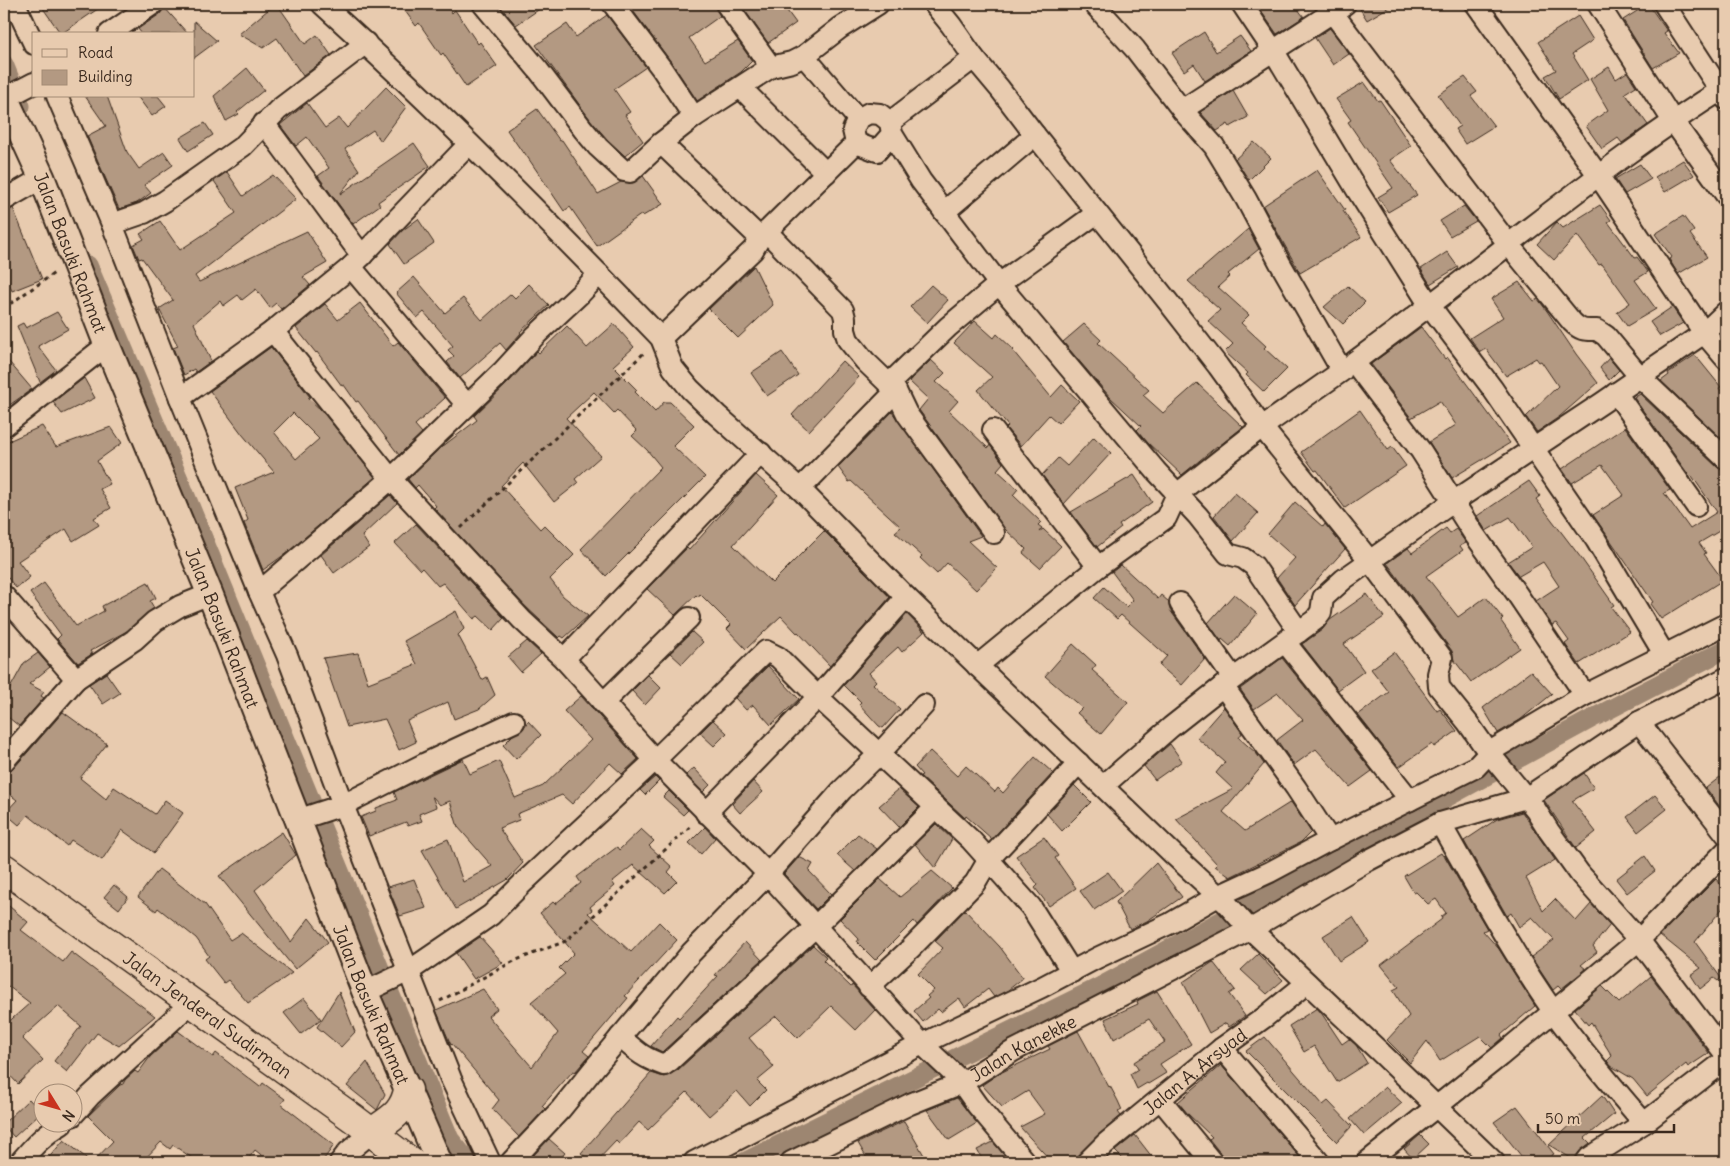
<svg xmlns="http://www.w3.org/2000/svg" width="1730" height="1166" viewBox="0 0 1730 1166" font-family="Delius,sans-serif">
<style>
.lines{fill:none;stroke-linecap:round;stroke-linejoin:round}
.canal{stroke:#9d8671;stroke-width:19}
.building{fill:#b39982;stroke:#3b2a1e;fill-rule:evenodd}
.minor-casing{stroke:#3b2a1e;stroke-width:24}
.major-casing{stroke:#3b2a1e;stroke-width:29}
.highway-casing{stroke:#3b2a1e;stroke-width:31}
.path{stroke:#3b2a1e;stroke-width:3;stroke-dasharray:4 4;stroke-linecap:butt}
.minor{stroke:#e8cbaf;stroke-width:20}
.major{stroke:#e8cbaf;stroke-width:25}
.highway{stroke:#e8cbaf;stroke-width:28}
.labels{text-anchor:middle;dominant-baseline:central;stroke-width:4;stroke-linejoin:round;paint-order:stroke}
.street-label{font-size:18px;fill:#3b2a1e;stroke:#e8cbaf}
</style>
<rect width="100%" height="100%" fill="#e8cbaf"/>
<filter id="ink" filterUnits="userSpaceOnUse"><feTurbulence type="fractalNoise" baseFrequency=".02" numOctaves="2"/><feDisplacementMap in="SourceGraphic" scale="10" xChannelSelector="R" yChannelSelector="G"/><feConvolveMatrix kernelMatrix="1 2 1 2 8 2 1 2 1" color-interpolation-filters="sRGB"/></filter>
<g filter="url(#ink)">
<g class="lines">
<!-- canal -->
<path class="canal" d="M4 64 21 106
M88 265 179 479 450 1139 469 1162
M744 1162 1099 987 1593 718 1726 649"/>
</g>
<!-- building -->
<path class="building" d="M40 4H105L61 34Z
M275 4H277L305 44 317 35 331 55 303 76 277 38 263 48 239 34Z
M400 4H445L452 13 455 10 478 44 480 42 497 66 466 87 443 53 441 55 419 23 416 26Z
M498 4H547L516 25Z
M628 4H714L720 16 689 38 705 61 738 41 752 61 741 72 697 101 671 62Z
M740 4H782L796 23 768 43Z
M1256 4H1294L1304 17 1277 34Z
M1357 4H1394L1367 20Z
M1648 4 1667 31 1664 33 1679 53 1653 68 1623 20Z
M164 7 188 34H142L138 29 160 14Z
M607 15 646 67 614 89 630 112 625 115 643 141 625 156 607 139 592 122 536 45 567 24 576 37Z
M1578 16 1593 40 1572 54 1588 80 1559 99 1545 76 1556 70 1538 42Z
M194 21 217 41 194 58Z
M1330 28 1349 54 1333 65 1315 38Z
M1204 32 1216 52 1240 36 1251 51 1205 81 1194 64 1184 71 1172 53Z
M1609 67 1616 79 1627 72 1636 86 1625 93 1648 125 1622 143 1618 138 1602 149 1586 126 1608 110 1590 79Z
M247 68 264 90 237 112 239 114 226 121 214 96Z
M1465 77 1477 92 1471 96 1494 126 1465 144 1455 129 1460 126 1438 95Z
M1364 82 1378 101 1380 100 1411 146 1390 160 1417 195 1388 212 1378 197 1393 188 1348 122 1351 120 1336 99Z
M386 87 406 107 381 141 373 130 345 149 359 170 340 194 414 143 430 166 378 202 380 205 353 224 318 176 329 168 307 137 296 146 280 125 307 103 325 128 339 118 347 128Z
M1233 91 1248 117 1230 127 1228 124 1217 131 1200 112Z
M85 96H107L127 152 139 169 164 152 173 165 144 185 151 193 137 203 119 209 87 136 106 126Z
M137 96H158L166 106 152 116Z
M537 109 560 141 562 140 598 194 621 182 633 183 643 176 663 204 643 216 642 214 597 246 570 207 564 211 524 152 523 153 507 130Z
M205 123 213 135 188 151 180 138Z
M1254 142 1271 158 1249 180 1235 159Z
M1683 160 1694 175 1665 192 1655 177Z
M1640 164 1651 179 1625 194 1615 179Z
M1317 170 1345 210 1343 211 1361 237 1300 273 1263 206Z
M227 172 243 196 273 175 296 199 195 276 199 282 307 231 327 263 303 277 310 285 281 309 276 303 270 308 256 289 242 300 238 295 223 306 220 301 194 323 211 361 196 372 194 369 184 375 173 348 178 346 159 309 173 300 142 258 139 259 133 245 144 239 140 234 160 221 180 250 236 213 214 181Z
M1600 205 1611 220 1608 222 1635 258 1637 257 1648 272 1635 280 1656 309 1627 326 1617 312 1630 303 1602 264 1599 265 1577 235 1554 260 1537 244 1557 222 1563 228Z
M1464 206 1476 221 1450 236 1440 221Z
M13 208 42 279 12 291 4 271V212Z
M1683 216 1694 231 1690 234 1707 257 1678 274 1669 259 1672 257 1655 234Z
M418 219 434 243 404 264 390 244 403 230Z
M1248 229 1259 249 1228 274 1230 276 1218 287 1249 315 1241 323 1266 346 1264 348 1287 369 1264 392 1246 375 1248 373 1225 352 1233 344 1208 321 1220 310 1188 281Z
M1447 252 1458 267 1430 284 1421 269Z
M754 266 773 305 738 338 709 309Z
M414 277 445 313 463 298 482 320 511 294 515 298 529 284 549 305 520 332 521 333 506 350 500 343 460 378 447 362 454 356 448 350 453 346 424 312 417 318 396 293Z
M1519 282 1534 301 1538 299 1547 311 1576 354 1598 383 1559 417 1537 432 1526 417 1558 386 1541 361 1539 362 1536 358 1506 376 1486 349 1480 352 1470 338 1503 317 1491 299Z
M931 285 948 300 927 323 910 307Z
M1348 286 1365 302 1343 324 1324 307Z
M360 303 393 346 398 342 445 398 415 425 422 433 399 455 358 401 356 402 344 385 342 386 317 352 316 353 296 328 325 304 338 320Z
M1672 307 1683 323 1660 336 1650 322Z
M57 312 68 329 38 346 56 370 40 382 17 326 23 323 26 328Z
M975 321 994 338 997 334 1014 350 1013 351 1051 397 1062 385 1079 401 1058 423 1049 415 1021 446 1006 428 1008 426 978 390 992 377 954 343Z
M614 324 634 347 613 366 637 390 635 392 655 412 664 402H670L694 425 673 446 705 477 606 576 581 549 661 467 647 450 632 436 637 431 617 410 614 413 594 392 566 418 601 456 575 479 578 483 554 502 523 463 501 486 540 529 544 525 574 555 550 579 563 596 588 616 564 638 561 636 559 638 524 605 434 508 436 506 418 485 415 488 408 479 438 450 477 420 474 416 510 381 537 351 539 353 567 326 587 348Z
M1084 324 1101 340 1098 343 1149 390 1143 395 1163 413 1197 383 1243 427 1218 447 1217 446 1182 475 1148 443 1137 430 1141 426 1110 397 1063 342Z
M1421 327 1445 359 1447 357 1510 443 1452 478 1429 442 1456 425 1440 401 1411 418 1371 364Z
M271 347 310 397 308 398 322 411 375 477 288 552 263 570 244 523 248 520 235 488 274 472 242 434 210 391ZM293 413 319 439 296 459 274 432Z
M782 352 798 375 767 396 751 373Z
M1695 355 1721 387 1719 388 1726 397V443L1661 381 1669 375 1668 373Z
M4 356 32 389 4 409Z
M1609 358 1619 370 1609 380 1600 368Z
M931 360 945 373 936 382 958 401 949 411 988 448 990 445 1003 463 997 470 1018 489 1013 495 1041 522 1038 525 1042 528 1039 532 1043 529 1061 546 1040 568 1023 553 1026 549 1005 529 919 410 928 399 909 381Z
M842 361 859 377 809 431 792 415Z
M84 378 95 398 62 414 53 402Z
M1640 394 1718 468 1726 471V527L1699 543 1706 553 1704 554 1723 580 1661 619 1650 604 1653 602 1593 515 1624 495 1602 465 1572 483 1562 469 1625 427 1670 490 1664 493 1690 529 1717 512 1692 476 1690 477 1634 398Z
M1360 410 1388 450 1392 447 1406 466 1345 508 1317 470 1315 471 1301 452Z
M892 412 981 536 968 541 997 568 976 590 947 563 937 574 920 558 922 556 895 532 901 527 851 481 849 482 838 467Z
M42 426 56 447 111 427 122 443 97 461 110 484 100 489 111 508 94 518 99 525 73 541 66 529 18 561 30 577 16 588 4 573V443Z
M1094 437 1111 453 1064 504 1042 475 1058 458 1067 466Z
M756 475 778 495 733 545 772 583 824 531 890 597 830 666 798 632 797 633 781 616 746 649 727 629 731 625 700 594 698 597 696 595 675 615 647 589 687 548 689 550Z
M1134 475 1152 502 1119 525 1121 528 1097 547 1071 512Z
M1529 481 1540 496 1536 499 1581 558 1614 605 1611 607 1630 632 1579 664 1565 644 1569 641 1556 623 1552 625 1536 601 1559 586 1543 562 1519 576 1508 562 1532 547 1510 517 1486 531 1477 516Z
M1235 493 1258 513 1233 541 1214 516Z
M390 495 397 503 362 536 369 547 334 573 321 555Z
M1295 502 1323 527 1325 524 1345 549 1295 605 1277 578 1295 558 1268 534Z
M416 524 504 618 493 630 478 616 474 619 443 583 438 586 422 568 420 570 395 543Z
M1446 528 1450 533 1456 529 1466 543 1460 546 1463 550 1426 576 1458 617 1486 597 1503 619 1501 621 1520 648 1471 682 1454 660 1452 651 1387 563 1408 548 1412 553Z
M1121 565 1158 599 1161 595 1169 602 1170 610 1205 659 1182 685 1159 665 1167 656 1121 615 1117 619 1094 598 1104 587 1126 607 1133 600 1112 572Z
M148 582 156 598 150 601 154 608 127 631 90 651 92 654 78 663 57 639 61 635 30 593 44 583 76 626 104 611 102 606Z
M1234 594 1257 614 1230 646 1222 639 1221 641 1208 623Z
M1367 594 1384 617 1344 644 1364 671 1338 690 1302 644 1322 630 1330 620Z
M456 611 464 629 458 635 482 680 487 677 495 695 479 709 454 719 448 702 407 721 416 742 399 750 385 719 347 727 323 658 358 653 368 683 417 664 404 641Z
M907 614 924 632 902 652 898 647 869 673 876 681 873 684 900 709 883 728 879 726 859 704 861 702 844 685Z
M692 632 703 642 682 664 670 653Z
M527 641 541 654 521 672 508 657Z
M1073 644 1096 665 1092 670 1128 702 1101 734 1077 713 1082 708 1045 676Z
M1394 652 1437 711 1440 709 1457 731 1434 747 1432 744 1399 767 1358 715 1389 692 1371 669Z
M38 653 50 667 29 684 44 692 41 696 44 698 19 726 4 714V699L24 663Z
M1282 658 1372 771 1350 787 1316 749 1294 765 1277 740 1303 720 1278 693 1254 709 1240 689Z
M768 666 799 699 771 725 753 705 746 710 735 698Z
M1531 671 1552 694 1520 720 1498 733 1483 708Z
M106 673 120 693 103 704 89 684Z
M648 675 661 688 645 705 632 691Z
M581 696 638 759 622 774 610 763 572 804 562 795 517 814 519 820 499 828 523 863 507 880 456 909 422 850 448 839 463 882 492 866 458 827 450 801 440 805 432 796 436 807 419 814 422 821 408 826 406 822 369 836 361 817 376 811V808L397 800 394 792 463 759 470 774 499 761 515 798 543 786 591 740 564 711Z
M1224 707 1242 733 1239 738 1256 753 1264 764 1223 812 1245 831 1291 802 1311 832 1301 842 1230 877 1215 866 1217 864 1176 819 1233 789 1216 773 1225 762 1197 738Z
M63 712 107 744 80 778 106 799 114 787 155 814 165 800 183 813 154 853 122 830 102 860 71 840 67 846 28 815 19 825 5 813 17 800 4 790V773L13 769Z
M713 720 727 733 714 746 700 733Z
M528 721 541 735 516 759 503 745 513 735 523 729Z
M1170 744 1182 761 1155 780 1144 766Z
M930 751 957 776 966 766 995 792 998 788 1003 793 1035 757 1053 773 992 839 966 816 965 818 920 776 922 775 915 767Z
M694 768 710 785 703 792 686 775Z
M1584 773 1594 788 1572 801 1596 832 1576 848 1544 800Z
M655 777 659 781 645 795 640 790Z
M1720 777 1726 785V815L1706 788Z
M753 781 763 792 740 813 732 804Z
M1074 785 1091 802 1062 831 1047 814Z
M899 789 919 807 899 827 879 806Z
M669 791 688 810 683 815 663 797Z
M1655 795 1667 809 1638 832 1627 817Z
M1522 812 1555 860 1526 878 1543 911 1555 899 1576 921 1591 904 1610 925 1593 946 1597 952 1581 965 1586 969 1561 989 1558 986 1553 990 1531 957 1554 940 1532 917 1519 927 1511 913 1507 916 1464 841 1497 819Z
M936 824 952 839 935 868 915 844Z
M705 827 715 838 701 854 689 843Z
M641 829 654 841 649 846 672 867 668 872 677 881 665 893 633 865 612 882 615 886 590 907 592 910 588 913 631 952 659 922 677 940 625 996 628 998 583 1051 589 1056 575 1072 573 1071 542 1106 545 1109 519 1137 492 1109 499 1100 452 1044 451 1045 436 1010 483 989 497 1009 488 1016 532 1067 558 1033 531 1002 565 974 559 968 574 953 540 913 553 902 555 904 581 883 577 877 617 847 619 850Z
M282 832 296 855 255 890 291 942 309 918 328 942 295 969 219 876Z
M858 834 877 849 855 871 837 855Z
M1044 837 1058 856 1055 858 1076 888 1049 906 1035 888 1038 885 1016 856Z
M1441 853 1443 856 1444 855 1487 929 1483 931 1499 949 1535 1006 1501 1035 1503 1038 1492 1048 1480 1036 1440 1061 1427 1041 1410 1063 1387 1040 1409 1016 1393 990 1399 987 1381 965 1442 919 1441 917 1446 913 1436 899 1428 904 1416 892 1414 893 1404 876Z
M1645 856 1655 871 1627 893 1616 879Z
M799 857 813 864 809 871 831 894 816 909 784 874Z
M1156 863 1182 897 1147 921 1130 929 1116 902Z
M159 869 205 904 230 940 241 933 292 973 248 1003 228 980 224 983 205 959 209 956 196 938 158 908 156 911 138 897Z
M932 871 952 888 917 925 914 921 875 960 857 942 859 939 840 919 880 879 900 897Z
M1108 872 1122 891 1094 910 1080 891Z
M414 879 426 908 400 916 388 887Z
M1716 879 1726 890V904L1695 942 1721 978 1718 981 1714 978 1700 989 1691 975 1701 968 1660 935Z
M114 885 128 897 119 909 104 897Z
M4 902 28 922 21 930 63 962 71 952 155 1016 119 1046 97 1033 67 1072 54 1061 81 1026 58 1006 22 1038 43 1060 18 1084 4 1069V1026L30 1003 4 983Z
M965 910 1000 947 1023 978 1008 990 994 997 988 989 965 1007 959 998 941 1012 938 1009 923 1022 914 1011 929 998 927 996 934 990 918 974 943 948 935 941Z
M1353 917 1369 942 1339 961 1323 936Z
M480 937 503 963 474 979 456 953Z
M745 942 762 960 663 1051 662 1052 651 1046 677 1016 679 1018 718 976 715 975Z
M813 945 826 957 823 960 851 987 852 985 875 1010 856 1030 831 1006 798 1038 776 1016 749 1038 774 1067 757 1081 766 1090 750 1106 737 1091 709 1116 687 1092 648 1130 639 1122 619 1144 616 1141 596 1162H591L581 1153 651 1073 665 1077 678 1070Z
M1258 954 1283 980 1267 994 1241 970Z
M1213 962 1235 990 1229 994 1245 1016 1229 1027 1226 1023 1209 1033 1183 982Z
M1651 976 1709 1053 1688 1067 1686 1064 1647 1096 1633 1079 1611 1066 1607 1061 1612 1056 1591 1022 1588 1025 1575 1009 1602 986 1619 1003Z
M1157 991 1191 1044 1160 1064 1166 1073 1148 1084 1147 1083 1137 1089 1130 1074 1138 1069 1134 1062 1165 1042 1149 1019 1114 1039 1105 1019 1138 1004 1137 1001Z
M339 992 355 1032 341 1047 317 1027Z
M304 998 321 1019 301 1034 284 1013Z
M1317 1008 1322 1014 1342 1044 1349 1039 1356 1045 1367 1063 1337 1082 1314 1046 1304 1052 1289 1026Z
M1726 1015V1036L1717 1023Z
M178 1031 213 1057 216 1053 260 1087 263 1083 285 1099 281 1104 334 1145 322 1162H270L255 1150 246 1162H198L173 1145 170 1149 161 1142 142 1162H93L113 1141 88 1116 120 1085 123 1084 125 1080 135 1071 138 1073 150 1057Z
M1078 1031 1109 1087 1110 1086 1118 1101 1122 1110 1118 1112 1121 1116 1097 1136 1072 1162H1052L1020 1127 1045 1114 1028 1091 1002 1107 982 1085 998 1074 1050 1049 1048 1046Z
M1265 1037 1323 1105 1328 1101 1352 1126 1337 1142 1246 1051Z
M367 1062 385 1094 377 1110 347 1086Z
M1221 1065 1304 1162H1224L1221 1154 1209 1139 1212 1137 1188 1114 1178 1102Z
M1385 1087 1402 1103 1364 1135 1350 1119Z
M1602 1096 1614 1114 1585 1138 1590 1143 1580 1151 1574 1160 1549 1145Z
M957 1098 977 1123 949 1140 927 1110Z
M29 1099 41 1112 14 1137 4 1126V1123Z
M1517 1106 1554 1154 1541 1162H1526L1494 1122Z
M904 1121 928 1162H869L858 1143Z
M1135 1135 1156 1162H1126L1115 1151Z
M1420 1135 1429 1144 1413 1159 1404 1149Z
M549 1139 565 1153 557 1162H527Z
M64 1140 91 1162H45Z
M993 1142 1010 1162H984L977 1150Z"/>
<g class="lines">
<!-- minor casing -->
<g class="minor-casing">
<g id="minor">
<path d="M15 4 34 44"/>
<path d="M322 4C439 110 551 224 661 338L673 368 690 389 717 415 800 489 906 597 1174 855 1227 904 1243 922 1378 1050 1494 1162"/>
<path d="M483 4 539 71 583 129 598 147 624 171 630 172 661 143 694 117 771 67 792 62 804 56 840 28 878 4"/>
<path d="M613 4 662 69 694 117"/>
<path d="M726 4 771 67"/>
<path d="M934 4 951 25 974 58"/>
<path d="M1242 4 1273 50 1357 190 1430 306 1492 388 1596 540 1664 654"/>
<path d="M1326 4 1509 245 1572 322C1581 331 1585 330 1597 330L1606 336 1640 377 1726 459"/>
<path d="M1476 4 1598 175 1704 333 1726 359"/>
<path d="M1598 4 1673 121 1726 195"/>
<path d="M1664 4 1726 99"/>
<path d="M109 34 153 4"/>
<path d="M804 56 858 119"/>
<path d="M741 88 826 173"/>
<path d="M57 96 112 224 180 398 259 592 287 655 343 805 451 1079 490 1162"/>
<path d="M5 98 34 83"/>
<path d="M1182 110 1345 4"/>
<path d="M890 122 974 58 1000 89 1035 135 1169 303 1218 366 1262 427 1370 561 1442 658 1438 674 1439 687 1468 723 1489 753"/>
<path d="M264 123 362 256"/>
<path d="M892 134 877 151 856 143 853 130 858 119 869 113 880 114 890 122 892 134 921 181 999 284 1156 471 1198 516 1228 554 1243 558 1254 566 1299 632"/>
<path d="M661 143 760 238"/>
<path d="M4 200 42 178"/>
<path d="M944 212 1035 135"/>
<path d="M112 224 144 213 165 201 243 146 278 110 366 43"/>
<path d="M767 232 843 310 845 318V330L848 340 865 361 896 391 907 414 994 533"/>
<path d="M351 267 467 405"/>
<path d="M273 331 391 479 522 620 564 659 655 760 768 874 922 1044 958 1078 977 1105 1025 1162"/>
<path d="M661 338 753 250 760 238 856 143"/>
<path d="M890 383 948 327 999 284 1097 213"/>
<path d="M1616 393 1696 506"/>
<path d="M180 398 273 331 351 267 469 144"/>
<path d="M4 426 107 345"/>
<path d="M993 430 1098 567"/>
<path d="M800 489 896 391"/>
<path d="M259 592 391 479 502 372 535 336 580 294 599 274"/>
<path d="M4 596 76 679 134 640 155 621 180 606 210 594"/>
<path d="M1180 603 1233 678"/>
<path d="M1285 642 1410 800"/>
<path d="M564 659 761 453"/>
<path d="M977 666 1098 567 1166 518 1177 494 1262 427 1342 371 1280 263 1246 199 1214 146 1182 110 1135 49 1094 4"/>
<path d="M1223 686 1296 788 1330 840"/>
<path d="M1585 695 1517 594 1474 534 1421 451 1354 362C1408 322 1461 282 1514 240 1583 187 1652 133 1726 87"/>
<path d="M603 703 689 618"/>
<path d="M1639 722 1726 834"/>
<path d="M1491 751 1495 760 1536 810 1549 831 1580 874 1639 940 1726 1055"/>
<path d="M4 761 76 679"/>
<path d="M1103 786 1171 727 1223 686 1315 620 1321 612 1323 598 1344 579 1453 502 1602 403 1704 333 1726 312"/>
<path d="M706 813 818 697 906 597"/>
<path d="M297 820 343 805 426 763 514 722"/>
<path d="M1440 823C1476 886 1511 951 1553 1011 1581 1050 1613 1087 1644 1123"/>
<path d="M869 987 910 949 975 883 989 859 1079 763"/>
<path d="M365 992 409 971 491 915 522 884 655 760 766 651 778 657 818 697 971 840 1031 907 1072 972"/>
<path d="M620 1037C636 1051 643 1058 664 1065L671 1060 815 927 936 807"/>
<path d="M1222 1048 1319 1162"/>
<path d="M1161 1100 1212 1162"/>
<path d="M72 1116 90 1096 191 1003"/>
<path d="M20 1162C33 1147 44 1134 62 1124"/>
<path d="M340 1162 348 1152 372 1132"/>
<path d="M511 1162 561 1109 595 1067 691 953 768 874 842 790 880 753 924 705"/>
<path d="M694 1162 922 1044 1042 987 1097 958 1171 923 1218 896 1270 872 1330 840 1476 767 1491 751 1585 695 1726 624"/>
<path id="s1" d="M791 1162 910 1104 962 1083 1013 1051 1251 929 1367 861 1440 823 1526 798 1639 722 1726 678"/>
<path id="s2" d="M1087 1162 1105 1144 1222 1048 1265 1017 1307 983"/>
<path d="M1367 1162 1500 1056 1639 940 1726 851"/>
<path d="M1586 1162 1589 1158 1644 1123 1726 1060"/>
</g>
</g>
<!-- major casing -->
<g class="major-casing">
<g id="major">
<path id="s3" d="M4 95 42 178 107 345 210 594 365 992 439 1162"/>
</g>
</g>
<!-- highway casing -->
<g class="highway-casing">
<g id="highway">
<path id="s4" d="M4 868 354 1119 411 1162"/>
<path d="M372 1132C390 1119 404 1113 408 1090"/>
</g>
</g>
<!-- path -->
<path class="path" d="M4 308 56 272
M461 528 646 351
M440 1001 514 961 566 941 692 825"/>
<!-- minor -->
<use href="#minor" class="minor"/>
<!-- major -->
<use href="#major" class="major"/>
<!-- highway -->
<use href="#highway" class="highway"/>
</g>
</g>
<g class="labels">
<!-- street labels -->
<g class="street-label">
<text stroke="none"><textPath href="#s3" startOffset="171">Jalan Basuki Rahmat</textPath></text>
<text stroke="none"><textPath href="#s3" startOffset="576">Jalan Basuki Rahmat</textPath></text>
<text stroke="none"><textPath href="#s3" startOffset="981">Jalan Basuki Rahmat</textPath></text>
<text stroke="none"><textPath href="#s4" startOffset="251">Jalan Jenderal Sudirman</textPath></text>
<text stroke="none"><textPath href="#s1" startOffset="259">Jalan Kanekke</textPath></text>
<text stroke="none"><textPath href="#s2" startOffset="141">Jalan A. Arsyad</textPath></text>
</g>
</g>
<!-- margin -->
<rect width="1730" height="1166" fill="none" stroke="#e8cbaf" stroke-width="20"/>
<rect x="10" y="10" width="1710" height="1146" fill="none" stroke="#3b2a1e" stroke-width="2" filter="url(#ink)"/>
<!-- legend -->
<rect x="32" y="32" width="162" height="65" fill="#e8cbaf" stroke="#a38b75"/>
<rect x="42" y="49" width="25" height="8" fill="#e8cbaf" stroke="#a38b75"/>
<text x="78" y="58" font-size="15" fill="#3b2a1e">Road</text>
<rect x="42" y="70" width="25" height="15" fill="#b39982" stroke="#a38b75"/>
<text x="78" y="82" font-size="15" fill="#3b2a1e">Building</text>
<!-- north arrow -->
<g transform="translate(58 1108) rotate(127)"><circle r="24" fill="#e8cbaf" stroke="#a38b75"/>
<path d="M0-4L9 19L0 12L-9 19Z" fill="#c8321e"/>
<text y="-8" font-size="14" font-weight="bold" text-anchor="middle" fill="#3b2a1e">N</text>
</g>
<!-- scale -->
<path d="M1538 1124v8h136v-8" fill="none" stroke="#3b2a1e" stroke-width="2.5"/>
<text x="1545" y="1124" font-size="15" fill="#3b2a1e" stroke="#e8cbaf" stroke-width="4" paint-order="stroke">50 m</text>
</svg>
